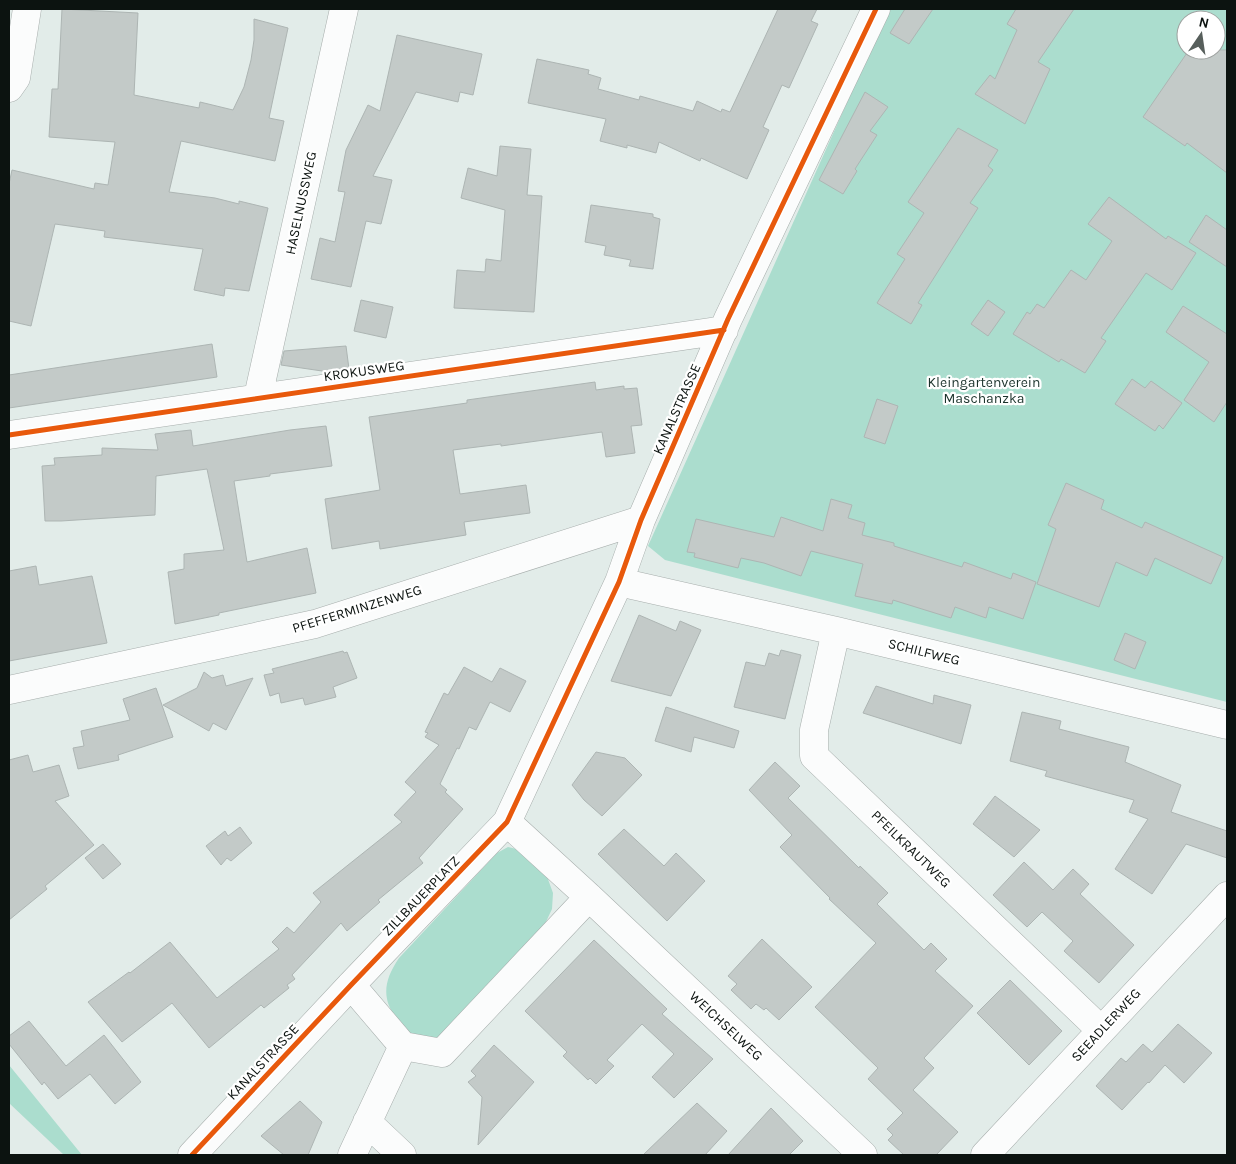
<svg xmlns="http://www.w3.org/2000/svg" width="1236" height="1164" viewBox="0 0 1236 1164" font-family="Karla,sans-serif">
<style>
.green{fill:#abddce;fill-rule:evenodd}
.building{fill:#c3cac8;stroke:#adb5b3}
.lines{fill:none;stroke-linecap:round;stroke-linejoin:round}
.minor-casing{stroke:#a7aeac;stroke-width:29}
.minor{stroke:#fbfcfc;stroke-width:28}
.cycleway-casing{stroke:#fff;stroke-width:8}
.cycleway{stroke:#e8590c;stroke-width:5}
.labels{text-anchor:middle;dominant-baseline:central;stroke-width:4.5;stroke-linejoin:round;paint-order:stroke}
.street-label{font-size:14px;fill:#0c1310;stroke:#fff}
.park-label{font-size:14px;fill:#1c332c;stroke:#fff}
</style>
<rect width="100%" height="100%" fill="#e2ece9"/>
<!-- green -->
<path class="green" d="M889 9H1227V702L665 560 648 546ZM1186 20H1216V50H1186Z
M508 847 525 851 545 871 553 893 552 909 544 926 444 1036C438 1037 430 1040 425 1039 415 1038 409 1032 402 1025 381 1002 382 983 399 958L497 853Z
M9 1065 82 1155H64L9 1103Z"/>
<!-- building -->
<path class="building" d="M62 9 138 13 134 95 199 108 200 102 233 110 244 87 251 60 254 40V19L288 28 269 118 284 121 275 161 181 141 169 192 215 198 239 204V201L268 208 249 291 225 288 224 296 194 290 203 249 104 237 105 231 55 224 31 326 9 321V184L12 170 94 189 95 183 108 185 115 142 49 137 52 89H58Z
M778 9H817L811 21 818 24 789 88 782 85 763 127 769 130 747 179 701 158 700 161 659 142 656 153 627 145V148L600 141 606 119 528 103 537 59 589 70 588 74 601 78 598 89 639 100 640 96 693 111 697 101 721 112 722 109 730 112Z
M905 9H933L909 44 890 33Z
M1016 9H1074L1038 62 1050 69 1025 124 975 94 990 75 995 79 1017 30 1007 24Z
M397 35 482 54 473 95 460 92 458 102 416 92 373 176 392 180 381 224 366 221 351 287 311 279 320 238 335 242 345 192 338 191 346 150 368 105 380 111Z
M1189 50H1227V173L1187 143 1185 146 1143 117Z
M865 92 888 107 870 131 877 135 855 169 857 171 843 194 819 180Z
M958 128 998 150 988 166 993 170 970 203 978 208 918 303 922 305 911 324 877 303 905 259 897 254 924 213 908 202Z
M500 146 531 149 527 195 542 196 534 312 454 308 457 270 485 272 486 259 501 261 505 210 461 198 468 168 497 176Z
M1109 197 1166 239 1168 236 1196 253 1172 290 1146 273 1101 338 1106 341 1085 373 1061 359 1059 362 1013 334 1027 312 1030 314 1037 304 1044 308 1071 270 1086 280 1112 241 1088 224Z
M591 205 653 214V217L660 219 653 269 629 266 631 260 604 255 606 246 585 242Z
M1206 215 1227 230V267L1189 242Z
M361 300 393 307 386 338 354 331Z
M988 300 1005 312 988 336 971 324Z
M1183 306 1227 334V402L1214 422 1184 400 1209 362 1166 332Z
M212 344 217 377 9 408V375Z
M346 346 349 369 329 372 281 365 284 351Z
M1132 379 1145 388 1151 381 1182 403 1163 429 1159 425 1155 431 1115 404Z
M595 382 596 390 624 386V389L637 388 642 425 631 426 635 453 606 457 602 432 501 446V444L453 450 460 494 526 485 530 513 464 522 466 535 380 549 379 541 332 549 325 499 380 490 369 417 467 403V400Z
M877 399 898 406 885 444 864 437Z
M326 426 332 466 270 474V476L234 481 247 562 307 548 316 593 219 613V615L175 624 168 572 184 569V554L224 550 207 469 156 476 155 515 61 521H45L42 466 55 465 54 458 102 455V448L158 450 155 434 191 430 193 446 290 430Z
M1066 483 1104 500 1101 509 1142 528 1145 522 1223 557 1211 584 1155 558 1147 576 1116 562 1099 607 1037 584 1056 529 1048 525Z
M831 499 852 505 848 518 865 523 862 535 894 543V546L962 567 964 562 1011 579 1013 573 1036 582 1023 619 989 607 986 618 955 607 951 618 893 600 892 604 855 596 863 564 811 551 801 576 764 563 741 558 738 568 694 557 695 553 687 552 696 519 774 537 781 517 823 531Z
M36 566 39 585 92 576 107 643 9 661V571Z
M639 615 676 631 680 621 701 630 671 696 611 681Z
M1125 633 1146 642 1135 669 1114 660Z
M781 650 801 655 785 719 734 707 746 662 765 666 769 653 779 656Z
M343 651 344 653 347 652 357 678 333 687 336 697 305 705 303 698 281 703 279 693 270 696 264 675 274 673 272 669Z
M464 667 492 682 500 668 526 681 510 712 490 702 476 730 469 727 459 749 457 748 440 784 447 790 445 792 463 809 419 858 423 863 378 900 380 902 347 931 341 923 292 975 295 979 287 985 289 988 264 1008 261 1005 209 1048 172 1003 122 1042 88 1002 129 972 130 973 170 942 217 998 279 949 272 942 287 927 294 933 321 902 313 893 402 822 394 815 416 792 405 782 439 745 425 737 428 733 425 732 444 693 448 695Z
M204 672 212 678 223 675 226 686 253 678 226 730 213 723 209 731 163 705 197 688Z
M876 686 933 704 934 695 971 705 961 744 863 713Z
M156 688 173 737 118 755 119 760 78 769 73 748 84 746 81 731 130 720 123 699Z
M666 707 739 731 734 748 694 737 691 752 655 741Z
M1022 712 1061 721 1059 729 1129 747 1125 762 1181 785 1171 812 1227 831V858L1186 844 1152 894 1115 869 1148 819 1129 812 1134 800 1045 776 1047 771 1010 761Z
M596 752 625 758 642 775 602 816 584 800 572 785Z
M28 755 33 772 59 765 69 796 55 801 94 845 45 886 47 889 9 920V760Z
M775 762 800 786 788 798 859 868 860 866 888 893 877 904 924 950 931 943 947 959 935 971 973 1006 924 1058 934 1068 913 1090 958 1132 936 1155H904L888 1140 893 1135 887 1129 903 1113 868 1079 878 1068 815 1007 876 943 829 899 830 898 780 847 792 835 749 790Z
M995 796 1040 830 1014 857 973 824Z
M240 827 252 843 231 861 227 858 221 865 206 846 225 831 228 836Z
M624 829 664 866 676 853 705 881 667 921 598 854Z
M103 844 121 864 103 879 85 858Z
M1024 862 1053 890 1073 869 1089 884 1080 894 1134 945 1099 983 1064 951 1073 941 1042 912 1027 927 993 895Z
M762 939 812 987 779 1020 766 1008 764 1010 756 1004 751 1009 731 990 737 984 728 976Z
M594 940 667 1009 662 1014 713 1059 674 1098 652 1077 674 1054 642 1024 607 1060 614 1066 596 1084 590 1078 588 1080 563 1056 567 1052 525 1011Z
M1010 980 1062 1031 1029 1065 977 1013Z
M29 1021 66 1066 104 1035 141 1082 115 1104 90 1074 58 1099 44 1082 42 1085 9 1044V1036Z
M1178 1024 1212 1053 1184 1083 1165 1065 1149 1083 1148 1082 1122 1110 1096 1086 1121 1058 1126 1062 1143 1044 1152 1052Z
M494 1045 534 1082 478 1145 482 1097 468 1082 476 1076 471 1071Z
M300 1101 322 1122 308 1155H284L261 1136Z
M697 1103 727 1131 705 1155H643Z
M771 1108 803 1141 789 1155H728Z"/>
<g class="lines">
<!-- minor casing -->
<g class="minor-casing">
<path id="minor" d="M9 88 16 78 27 9
M258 397 344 9
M9 435 724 330
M619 582 836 631 1227 725
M836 631 814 730V756L1101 1030
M9 690 315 624 641 520
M507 822 589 897 863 1155
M351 985 403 1046 442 1053 589 897
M367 1122 402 1155
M192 1155 351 985 507 822 619 582 641 520 728 319 876 9
M352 1155 403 1046
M985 1155 1227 896"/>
</g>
<!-- minor -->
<use href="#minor" class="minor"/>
<!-- cycleway casing -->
<g class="cycleway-casing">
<path id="cycleway" d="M9 435 724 330
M192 1155 351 985 507 822 619 582 641 520 728 319 876 9"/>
</g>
<!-- cycleway -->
<use href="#cycleway" class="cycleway"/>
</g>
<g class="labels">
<!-- street labels -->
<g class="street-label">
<text transform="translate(301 203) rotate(-78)">HASELNUSSWEG</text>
<text transform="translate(364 371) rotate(-8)">KROKUSWEG</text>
<text transform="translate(677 409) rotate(-66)">KANALSTRASSE</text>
<text transform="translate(357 609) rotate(-17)">PFEFFERMINZENWEG</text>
<text transform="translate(924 652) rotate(14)">SCHILFWEG</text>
<text transform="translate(911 849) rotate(44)">PFEILKRAUTWEG</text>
<text transform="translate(421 896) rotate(-46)">ZILLBAUERPLATZ</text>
<text transform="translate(1106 1025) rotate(-47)">SEEADLERWEG</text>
<text transform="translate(726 1026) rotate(43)">WEICHSELWEG</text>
<text transform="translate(263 1062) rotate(-47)">KANALSTRASSE</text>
</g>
<!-- park labels -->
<g class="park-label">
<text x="984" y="382">Kleingartenverein<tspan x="984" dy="16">Maschanzka</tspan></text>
</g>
</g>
<!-- border -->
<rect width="1236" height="1164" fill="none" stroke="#0c1310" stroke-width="20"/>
<!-- north arrow -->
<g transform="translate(1201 35) rotate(13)"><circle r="24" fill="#ffffff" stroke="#9ea19f"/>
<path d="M0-4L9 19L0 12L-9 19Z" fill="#575f5c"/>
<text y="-8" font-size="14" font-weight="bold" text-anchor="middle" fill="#0c1310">N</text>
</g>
</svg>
